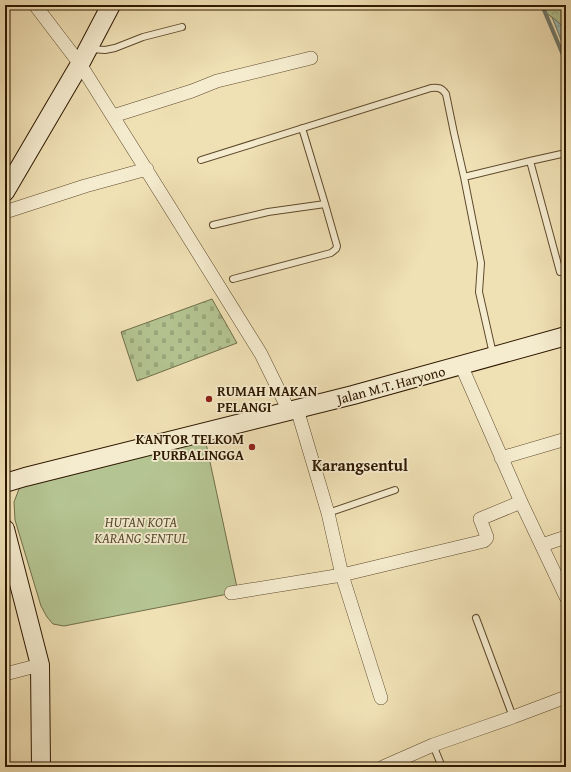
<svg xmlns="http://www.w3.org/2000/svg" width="571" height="772" viewBox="0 0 571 772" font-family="'Gentium Book Plus',serif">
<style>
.forest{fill:url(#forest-crowns);stroke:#716e49}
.cemetery{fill:url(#cemetery-stones);stroke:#716e49}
.green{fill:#b4c492;stroke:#716e49}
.water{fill:url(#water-waves);stroke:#6f7a6c}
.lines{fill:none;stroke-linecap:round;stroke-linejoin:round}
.stream{stroke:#6f7a6c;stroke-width:4}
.lane-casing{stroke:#5e4a2d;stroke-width:8}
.street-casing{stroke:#5e4a2d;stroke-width:14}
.secondary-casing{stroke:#2e1800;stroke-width:20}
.lane{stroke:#f5eccf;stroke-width:6}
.street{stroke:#f5eccf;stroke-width:13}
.secondary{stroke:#f5eccf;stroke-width:18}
.poi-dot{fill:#8f2418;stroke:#f5eccf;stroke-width:1.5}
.labels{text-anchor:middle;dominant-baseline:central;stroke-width:3.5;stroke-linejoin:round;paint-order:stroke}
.street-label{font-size:14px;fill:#2e1800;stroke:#f5eccf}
.poi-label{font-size:14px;font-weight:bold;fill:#2e1800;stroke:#f5eccf;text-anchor:start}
.park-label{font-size:14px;font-style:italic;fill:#564c2c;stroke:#f5eccf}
.quarter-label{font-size:16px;font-weight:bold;fill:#2e1800;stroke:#f5eccf}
</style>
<defs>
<pattern id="forest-crowns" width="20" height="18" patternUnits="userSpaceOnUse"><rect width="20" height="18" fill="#b4c492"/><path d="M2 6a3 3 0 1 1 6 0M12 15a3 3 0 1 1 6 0" fill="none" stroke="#9ba87c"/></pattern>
<pattern id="cemetery-stones" width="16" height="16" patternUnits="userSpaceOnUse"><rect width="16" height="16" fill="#b4c492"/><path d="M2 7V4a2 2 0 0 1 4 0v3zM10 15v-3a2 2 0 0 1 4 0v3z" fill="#9ba87c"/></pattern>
<pattern id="water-waves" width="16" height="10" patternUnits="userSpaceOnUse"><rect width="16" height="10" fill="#9bbcb4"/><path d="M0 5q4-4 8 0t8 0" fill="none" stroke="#86a199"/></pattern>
</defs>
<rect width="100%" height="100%" fill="#f0e1b5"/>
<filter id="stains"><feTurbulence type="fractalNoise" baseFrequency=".005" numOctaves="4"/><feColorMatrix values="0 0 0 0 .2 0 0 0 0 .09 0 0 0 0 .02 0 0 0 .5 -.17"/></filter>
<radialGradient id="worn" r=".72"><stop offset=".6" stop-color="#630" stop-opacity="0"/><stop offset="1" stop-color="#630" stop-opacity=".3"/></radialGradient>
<!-- forest -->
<path class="forest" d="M543 5H566V29L544 11Z"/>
<!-- cemetery -->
<path class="cemetery" d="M212 299 237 343 137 381 121 332Z"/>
<!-- green -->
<path class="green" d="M204 434 238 592 64 626 53 624 47 617 41 606 15 520 14 502 19 489 26 478Z"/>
<!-- water -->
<path class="water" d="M552 17 566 29V37L561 40Z"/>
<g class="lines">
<!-- stream -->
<path class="stream" d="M543 5 544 10 566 62"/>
<!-- lane casing -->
<g class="lane-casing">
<path id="lane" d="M91 49 105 50 115 48 143 37 182 27
M201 160 431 88C438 87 442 88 446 94L454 133 464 177 481 263 479 292 493 354
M530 161 560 272
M464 177 530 161 566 153
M213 225 268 212 325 204
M233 279 331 253 336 249 337 246 325 204 302 128
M328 513 395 490
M476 618 513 717
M433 745 442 767"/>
</g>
<!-- street casing -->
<g class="street-casing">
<path id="street" d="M35 5 80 64 169 206 261 354 289 411
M113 116 192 91 217 81 311 58
M5 212 85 186 147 169
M461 365 521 502 566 597
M297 409 328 513 342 575 381 698
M501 458 566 439
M542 545 566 537
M231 593 342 575 484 541 486 539 487 537 480 519 521 502
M5 674 40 665
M383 767 433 745 513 717 566 697"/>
</g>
<!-- secondary casing -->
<g class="secondary-casing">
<path id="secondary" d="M5 192 80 64 111 5
M5 483 25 477 353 395 566 336
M5 529 40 665 41 767"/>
</g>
<!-- lane -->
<use href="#lane" class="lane"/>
<!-- street -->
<use href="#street" class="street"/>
<!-- secondary -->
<use href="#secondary" class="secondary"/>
</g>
<!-- markers -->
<g class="poi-dot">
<circle cx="209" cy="399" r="4"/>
<circle cx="252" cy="447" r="4"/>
</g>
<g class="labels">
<!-- street labels -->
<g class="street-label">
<text transform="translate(391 385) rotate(-15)">Jalan M.T. Haryono</text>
</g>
<!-- poi labels -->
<g class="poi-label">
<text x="217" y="391">RUMAH MAKAN<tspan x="217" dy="16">PELANGI</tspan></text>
<text x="244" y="439" text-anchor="end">KANTOR TELKOM<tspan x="244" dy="16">PURBALINGGA</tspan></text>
</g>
<!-- park labels -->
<g class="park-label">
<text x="141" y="522">HUTAN KOTA<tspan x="141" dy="16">KARANG SENTUL</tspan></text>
</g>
<!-- quarter labels -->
<g class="quarter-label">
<text x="360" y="465">Karangsentul</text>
</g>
</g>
<!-- margin -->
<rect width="571" height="772" fill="none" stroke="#f0e1b5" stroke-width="20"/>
<rect x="6" y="6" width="559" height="760" fill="none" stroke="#2e1800" stroke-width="2"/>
<rect x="10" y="10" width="551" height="752" fill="none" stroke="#2e1800"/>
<rect width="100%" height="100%" filter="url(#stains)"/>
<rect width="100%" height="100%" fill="url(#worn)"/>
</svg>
